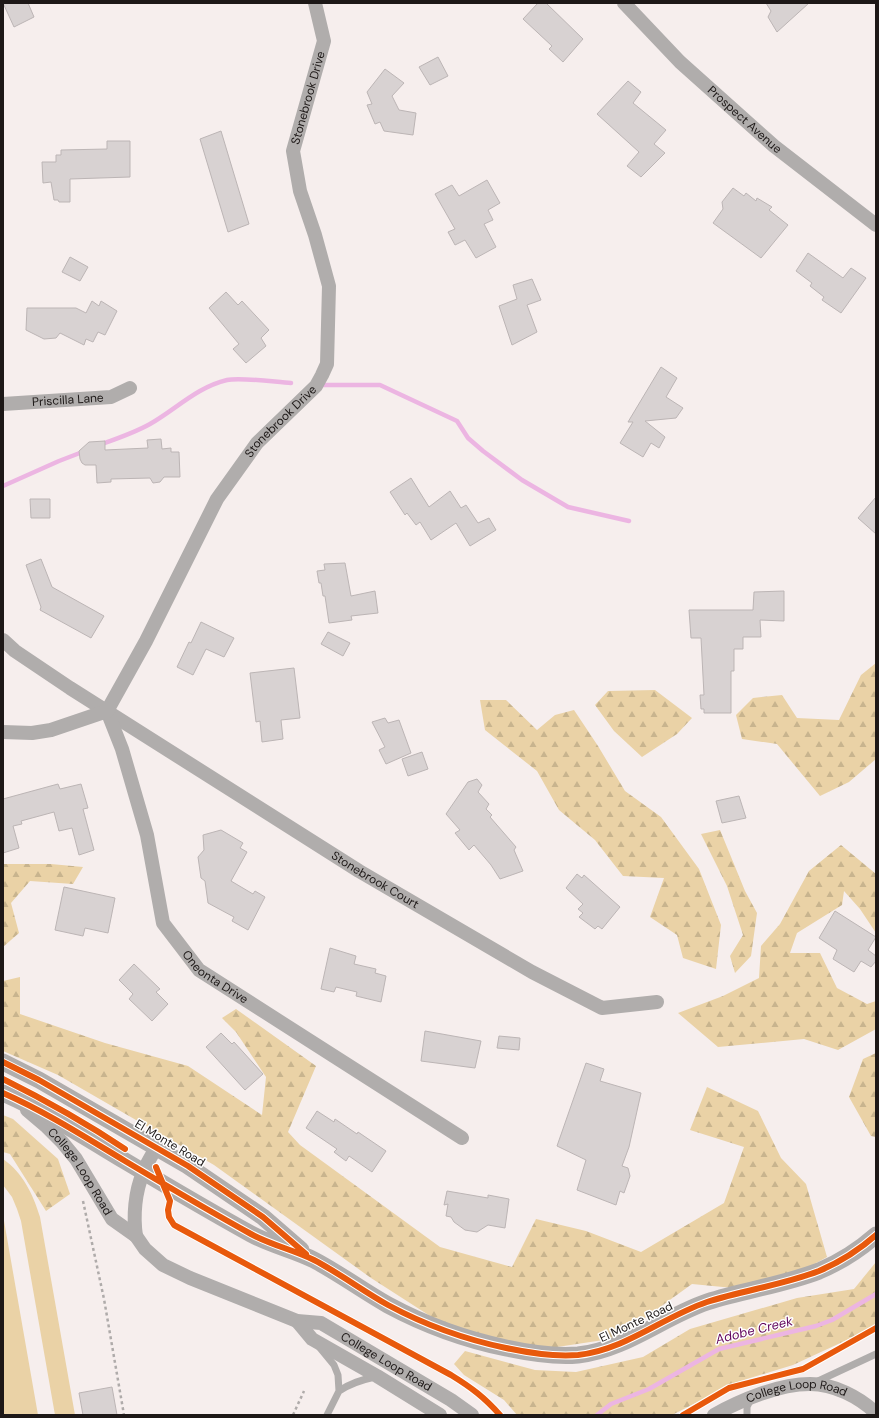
<svg xmlns="http://www.w3.org/2000/svg" width="879" height="1418" viewBox="0 0 879 1418" font-family="'DM Sans',sans-serif">
<style>
.forest{fill:url(#forest-firs)}
.garden{fill:#ead2a6}
.lines{fill:none;stroke-linecap:round;stroke-linejoin:round}
.stream{stroke:#ecb5e2;stroke-width:4.5}
.building{fill:#d8d2d2;stroke:#bcb5b5}
.path{stroke:#afabaa;stroke-width:2.5;stroke-dasharray:3 3;stroke-linecap:butt}
.service{stroke:#b0adac;stroke-width:7}
.minor{stroke:#b0adac;stroke-width:14}
.tertiary{stroke:#b0adac;stroke-width:17}
.cycleway-casing{stroke:#fff;stroke-width:8}
.cycleway{stroke:#e8590c;stroke-width:6}
.labels{text-anchor:middle;dominant-baseline:central;stroke-width:3;stroke-linejoin:round;paint-order:stroke}
.street-label{font-size:12px;fill:#1d1817;stroke:#fff}
.water-label{font-size:13px;font-style:italic;fill:#60045b;stroke:#fff}
</style>
<defs>
<pattern id="forest-firs" width="22" height="20" patternUnits="userSpaceOnUse"><rect width="22" height="20" fill="#ead2a6"/><path d="M5 1l3.5 6h-7zM16 11l3.5 6h-7z" fill="#c8b48e"/></pattern>
</defs>
<rect width="100%" height="100%" fill="#f6eeed"/>
<!-- forest -->
<path class="forest" d="M876 663V759L849 782 820 796 777 744 742 739 736 715 753 698 782 695 797 718 839 720 861 675Z
M655 690 692 718 677 734 642 757 614 731 595 705 608 691Z
M480 700H506L537 730 555 715 574 710 598 746 625 791 661 817 699 869 721 925 716 969 683 958 677 935 650 917 664 878 623 876 595 840 559 810 537 771 485 730Z
M720 830 745 891 757 913 751 956 735 973 730 956 743 935 727 886 701 834Z
M841 845 876 874V933L860 909 844 891 842 905 797 933 790 953H820L837 988 867 1004 876 1001V1029L838 1050 804 1039 718 1047 678 1013 723 996 759 978 761 946 780 924 809 871Z
M3 864H51L83 867 73 884 30 881 11 903 19 933 3 947Z
M20 977V1014L105 1043 188 1066 262 1115 266 1077 236 1032 222 1018 236 1009 316 1066 288 1132 300 1145 440 1247 512 1267 536 1219 586 1231 641 1252 724 1203 744 1147 690 1130 707 1087 758 1111 781 1158 806 1184 827 1257 765 1291 692 1284 617 1338 537 1350 441 1323 371 1278 214 1165 58 1075 3 1051V981Z
M876 1053V1137L871 1136 849 1097 863 1059Z
M3 1115 13 1119 58 1159 70 1194 46 1211 10 1154 3 1152Z
M876 1262V1325L864 1332 793 1365 737 1382 672 1415H517L504 1400 464 1375 454 1364 465 1351 535 1370 576 1372 643 1357 690 1329 797 1298 854 1289Z"/>
<!-- garden -->
<path class="garden" d="M3 1159C23 1173 33 1194 40 1217L75 1415H55L21 1221 17 1209 12 1197 3 1185Z
M3 1215 38 1415H3Z"/>
<g class="lines">
<!-- stream -->
<path class="stream" d="M320 385H380L457 421 468 438 483 451 522 480 568 507 629 521
M99 445C116 439 134 433 150 424 175 410 197 387 227 380 241 377 275 382 291 383
M3 486 59 461 85 451
M597 1415 611 1404 649 1389 719 1349 816 1326 832 1320 876 1294"/>
</g>
<!-- building -->
<path class="building" d="M3 3H28L34 17 14 27Z
M538 3H546L583 39 563 62 549 49 552 46 523 19Z
M766 3H809L777 32 768 17 771 11Z
M438 57 448 76 430 85 419 67Z
M385 69 404 83 392 96 399 110 416 113 413 135 384 131 380 122 375 124 367 105 372 104 367 92Z
M628 81 641 92 633 103 666 130 654 144 665 153 641 177 627 166 639 152 597 114Z
M221 131 249 224 228 232 200 139Z
M107 141H130V177L70 179V202H59L58 200H54L51 182 43 183 42 162H56V155H61V150L107 149Z
M487 180 500 203 488 210 493 220 484 224 496 247 476 258 465 240 455 245 448 232 455 229 435 194 452 185 459 196Z
M733 188 744 196 746 193 756 201 757 198 772 207 769 210 788 225 761 258 713 223 723 209 722 202Z
M808 253 843 278 851 268 866 278 841 313 822 300 824 297 810 286 812 283 796 271Z
M70 257 88 267 80 281 62 272Z
M532 279 541 300 527 305 537 332 512 345 499 306 517 299 513 285Z
M226 292 238 305 242 301 269 330 261 338 266 346 246 363 233 349 239 344 209 308Z
M92 301 99 306 101 301 117 311 105 335 98 332 93 342 86 339 84 345 60 333 56 338 44 339 26 330 27 308H76L86 313Z
M661 367 677 378 666 397 683 408 676 418 645 421 665 437 659 448 651 443 643 457 620 443 633 422H628Z
M161 439 162 449 171 448V452H179L180 477H164L160 482 153 483 150 478 111 479V482L97 483 96 465H85L82 463 80 459 79 451 89 442 105 441V450L148 448 147 440Z
M411 478 429 507 450 491 461 508 466 505 478 523 489 518 496 530 470 546 456 523 431 540 420 522 416 525 407 513 405 515 390 492Z
M876 497V534L858 518Z
M30 499H50V518H31Z
M41 559 52 587 104 616 91 638 40 610 41 607 26 565Z
M345 563 351 596 375 591 378 613 351 616 352 620 329 623 325 596H323L321 583H319L317 571 325 570 324 564Z
M784 591V621L760 620 761 637H743V649H734V671H731V713H704V709H701L700 695H704L701 638H691L689 610H753L754 592Z
M201 622 234 638 224 657 206 649 193 675 177 667 189 642 191 643Z
M328 632 350 643 343 656 321 644Z
M294 668 300 718 281 720 283 739 262 742 260 721 256 722 250 673Z
M385 718 388 723 399 720 411 753 386 764 379 750 385 747 372 722Z
M422 752 428 769 408 776 402 759Z
M477 779 482 785 478 792 489 804 486 809 492 815 490 817 516 847 514 850 523 871 500 879 491 865 474 845 469 850 455 833 460 830 446 814 468 782Z
M58 784 60 789 81 784 88 808 83 809 94 850 79 855 72 828 59 831 54 812 21 821 22 824 13 826 19 848 3 853V799Z
M739 796 746 818 722 823 716 801Z
M221 830 243 843 240 848 247 852 231 881 253 894 255 891 265 897 248 930 232 921 234 917 208 903 205 881 201 878 198 857 204 850 203 835Z
M577 874 582 878 584 875 620 907 602 929 598 926 595 929 579 917 583 913 578 909 583 904 566 888Z
M64 887 115 898 108 933 85 928 83 936 55 930Z
M835 911 876 937 868 950 876 956V961L871 967 861 961 854 972 833 959 837 950 819 938Z
M330 948 356 956 354 964 376 969 375 973 386 976 381 1002 356 996 357 992 336 987 334 992 321 989Z
M134 964 160 989 156 992 168 1004 152 1021 129 999 133 994 119 980Z
M425 1031 481 1041 475 1068 421 1061Z
M221 1033 232 1044 234 1042 263 1074 245 1090 206 1047Z
M499 1036 520 1038 519 1050 497 1048Z
M586 1063 604 1069 600 1081 641 1093 629 1147 622 1166 628 1168 630 1176 624 1193 620 1191 616 1205 577 1190 586 1160 557 1146Z
M317 1111 334 1122 335 1119 357 1134 358 1132 386 1151 372 1172 349 1156 346 1161 334 1152 337 1149 306 1128Z
M447 1191 488 1198V1195L509 1199 505 1228 488 1225 477 1232 465 1230 454 1222 451 1217 446 1216 448 1204 444 1205Z
M112 1387 117 1415H83L79 1393Z"/>
<g class="lines">
<!-- path -->
<path class="path" d="M83 1201 104 1299 124 1415
M293 1415 304 1391"/>
<!-- service -->
<path class="service" d="M320 1348 334 1365 338 1375 339 1391 327 1415
M816 1382 876 1354
M339 1391C351 1383 361 1380 375 1377
M747 1415V1407L751 1399"/>
<!-- minor -->
<g class="minor">
<path id="s1" d="M624 3 680 62 774 146 876 225"/>
<path id="s2" d="M3 404 111 397 130 388"/>
<path id="s3" d="M3 640 15 651 70 688 359 871 532 972 602 1008 657 1002"/>
<path id="s4" d="M107 711 122 749 147 835 163 923 199 970 462 1138"/>
<path id="s5" d="M3 732 32 733 51 730 107 711 146 641 217 499 257 443 316 386 322 375 327 364 329 286 315 235 300 191 293 151 324 41 315 3"/>
<path id="s6" d="M27 1110 47 1127 62 1142 76 1159 112 1219 136 1236 145 1249 163 1265 190 1278 297 1321 321 1323 451 1400 472 1415"/>
<path d="M136 1236C133 1216 135 1192 143 1173 146 1164 152 1156 156 1147"/>
<path d="M297 1321 312 1339 377 1376 440 1415"/>
<path id="s7" d="M714 1415C741 1400 779 1384 810 1384 834 1384 859 1397 876 1413"/>
</g>
<!-- tertiary -->
<path class="tertiary" d="M3 1062 39 1080 188 1166 263 1217 301 1250
M3 1093C46 1112 85 1137 125 1161 167 1186 209 1211 251 1234 271 1245 294 1250 314 1260 339 1273 363 1291 388 1305 427 1326 463 1339 506 1348 529 1353 554 1357 578 1355 625 1350 663 1317 707 1302 744 1290 783 1285 819 1271 840 1262 859 1250 876 1235"/>
<!-- cycleway casing -->
<g class="cycleway-casing">
<path id="cycleway" d="M3 1062 39 1080 188 1166 263 1217 306 1254
M3 1079C45 1100 86 1123 125 1149
M3 1093C46 1112 85 1137 125 1161 167 1186 209 1211 251 1234 271 1245 294 1250 314 1260 339 1273 363 1291 388 1305 427 1326 463 1339 506 1348 529 1353 554 1357 578 1355 625 1350 663 1317 707 1302 744 1290 783 1285 819 1271 840 1262 859 1250 876 1235
M156 1167 170 1201 168 1210 169 1217 174 1225 451 1375C472 1388 484 1397 500 1415
M683 1415 729 1388 803 1369 876 1328"/>
</g>
<!-- cycleway -->
<use href="#cycleway" class="cycleway"/>
</g>
<g class="labels">
<!-- street labels -->
<g class="street-label">
<text stroke="none"><textPath href="#s5" startOffset="795">Stonebrook Drive</textPath></text>
<text stroke="none"><textPath href="#s1" startOffset="168">Prospect Avenue</textPath></text>
<text stroke="none"><textPath href="#s2" startOffset="65">Priscilla Lane</textPath></text>
<text stroke="none"><textPath href="#s5" startOffset="447">Stonebrook Drive</textPath></text>
<text stroke="none"><textPath href="#s3" startOffset="443">Stonebrook Court</textPath></text>
<text stroke="none"><textPath href="#s4" startOffset="296">Oneonta Drive</textPath></text>
<text transform="translate(170 1143) rotate(31)">El Monte Road</text>
<text stroke="none"><textPath href="#s6" startOffset="82">College Loop Road</textPath></text>
<text transform="translate(636 1322) rotate(-25)">El Monte Road</text>
<text stroke="none"><textPath href="#s6" startOffset="454">College Loop Road</textPath></text>
<text stroke="none"><textPath href="#s7" startOffset="88">College Loop Road</textPath></text>
</g>
<!-- water labels -->
<g class="water-label">
<text transform="translate(754 1330) rotate(-14)">Adobe Creek</text>
</g>
</g>
<!-- border -->
<rect width="879" height="1418" fill="none" stroke="#1d1817" stroke-width="8"/>
</svg>
